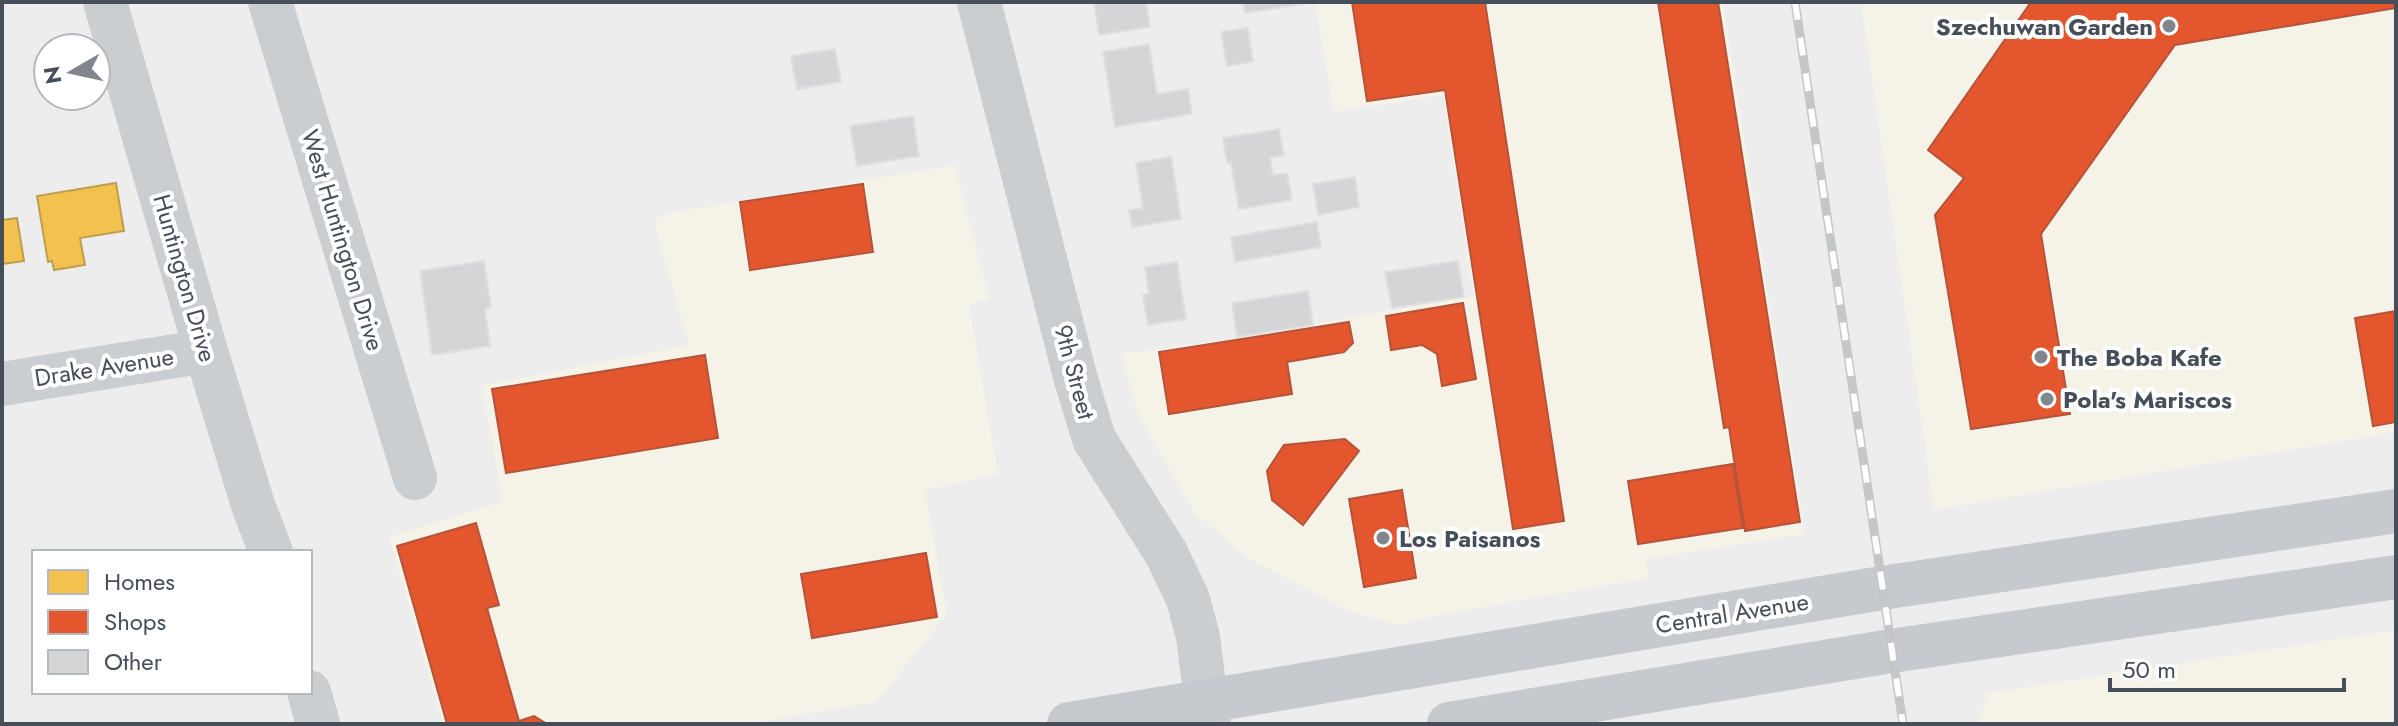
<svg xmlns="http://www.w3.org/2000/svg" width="2398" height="726" viewBox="0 0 2398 726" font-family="Jost,sans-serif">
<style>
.commercial{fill:#f5f2e8}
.homes{fill:#f2c14e;stroke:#be9e51;stroke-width:2}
.shops{fill:#e4572e;stroke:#b4543b;stroke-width:2}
.building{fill:#d5d5d7;stroke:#dfdfe0;stroke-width:2}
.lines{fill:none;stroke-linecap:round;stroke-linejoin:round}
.minor{stroke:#cbced1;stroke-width:44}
.major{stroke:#c6c9ce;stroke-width:44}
.rail-casing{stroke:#c4c6c8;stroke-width:9}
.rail{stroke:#fff;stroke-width:6;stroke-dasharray:18;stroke-linecap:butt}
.poi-dot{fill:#80868d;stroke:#fff;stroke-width:3}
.labels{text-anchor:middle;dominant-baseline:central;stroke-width:8;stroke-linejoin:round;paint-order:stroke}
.poi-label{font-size:24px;font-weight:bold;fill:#454e59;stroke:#fff;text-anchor:start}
.street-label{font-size:24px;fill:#454e59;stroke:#fff}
</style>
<rect width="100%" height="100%" fill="#eeeded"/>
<!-- commercial -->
<path class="commercial" d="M1315 2H1723L1805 534 1646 559 1648 578 1439 615 1397 625 1346 610 1245 556 1195 513 1138 415 1122 354 1235 338 1474 296 1443 95 1334 112Z
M1861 2H2396V432L1934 510Z
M955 165 989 299 969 304 998 474 925 490 947 614 876 702 747 724H443L389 537 503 502 482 386 689 345 654 221 664 214Z
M2396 630V724H1978L1988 693Z"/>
<!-- homes -->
<path class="homes" d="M116 183 124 231 80 238 85 265 54 270 52 261 48 262 37 196Z
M17 218 24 261 2 264V220Z"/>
<!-- shops -->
<path class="shops" d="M1352 2H1485L1564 521 1513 529 1445 90 1367 101Z
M1658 2H1718L1800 522 1745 531 1729 427 1724 428Z
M2031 2H2396V8L2175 45 2041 234 2070 414 1971 429 1935 215 1964 178 1928 150Z
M863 184 873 252 750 270 740 202Z
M1463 303 1476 379 1442 386 1437 354 1422 345 1391 350 1386 316Z
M2396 311V422L2373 426 2355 318Z
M1349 322 1353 343 1344 352 1287 362 1292 394 1169 414 1159 352Z
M705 355 718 438 506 473 492 389Z
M1345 439 1359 451 1303 525 1272 500 1267 471 1284 445Z
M1733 464 1743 528 1638 544 1628 481Z
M1402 490 1416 578 1364 587 1349 499Z
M476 523 499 605 487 608 519 721 534 716 547 724H447L397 546Z
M926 553 937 617 812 638 801 574Z"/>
<!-- building -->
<path class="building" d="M1094 2H1146L1150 27 1099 35Z
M1243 2H1303V4L1245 13Z
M1248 28 1253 62 1227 66 1221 32Z
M1149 44 1157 94 1188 89 1192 114 1115 127 1103 52Z
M835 49 841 82 797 89 791 56Z
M913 116 919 156 857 166 850 126Z
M1279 129 1284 155 1270 158 1273 175 1287 173 1292 200 1239 209 1231 163H1227L1223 138Z
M1171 157 1181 219 1132 227 1129 210 1143 208 1136 163Z
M1355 177 1359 207 1318 215 1313 184Z
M1317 222 1321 247 1235 262 1231 237Z
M484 261 491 308 485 309 490 346 432 355 420 271Z
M1458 261 1464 297 1392 308 1385 272Z
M1177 262 1186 319 1148 325 1143 295 1149 294 1145 267Z
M1308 291 1313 325 1237 337 1232 303Z"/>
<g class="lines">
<!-- minor -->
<path class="minor" d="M105 2 206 351 253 505 271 552
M270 2 415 478
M979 2 1075 376 1094 439 1166 553 1188 599 1198 637 1209 724
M2 384 206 351
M309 692 318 724"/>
<!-- major -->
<path class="major" d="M1069 724 1882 588 2396 511
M1449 724 1891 651 2396 577"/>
<!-- rail casing -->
<g class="rail-casing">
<path id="rail" d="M1795 2 1903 724"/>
</g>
<!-- rail -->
<use href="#rail" class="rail"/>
</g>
<!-- markers -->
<g class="poi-dot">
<circle cx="2169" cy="26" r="8"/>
<circle cx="2041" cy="357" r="8"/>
<circle cx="2047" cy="399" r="8"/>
<circle cx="1383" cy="538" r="8"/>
</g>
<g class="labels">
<!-- poi labels -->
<g class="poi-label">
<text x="2153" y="26" text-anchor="end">Szechuwan Garden</text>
<text x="2057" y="357">The Boba Kafe</text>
<text x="2063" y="399">Pola's Mariscos</text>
<text x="1399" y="538">Los Paisanos</text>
</g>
<!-- street labels -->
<g class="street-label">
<text transform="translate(343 240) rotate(73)">West Huntington Drive</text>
<text transform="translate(185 278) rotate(74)">Huntington Drive</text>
<text transform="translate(104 367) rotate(-9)">Drake Avenue</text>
<text transform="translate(1075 372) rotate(75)">9th Street</text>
<text transform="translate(1732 613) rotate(-9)">Central Avenue</text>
</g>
</g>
<!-- border -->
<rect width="2398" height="726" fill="none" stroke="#454e59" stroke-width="8"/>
<!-- legend -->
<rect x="32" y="550" width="280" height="144" fill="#ffffff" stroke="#b5b8bd" stroke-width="2"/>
<rect x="48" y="570" width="40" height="24" fill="#f2c14e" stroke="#b5b8bd" stroke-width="2"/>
<text x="104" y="590" font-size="24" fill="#454e59">Homes</text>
<rect x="48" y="610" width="40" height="24" fill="#e4572e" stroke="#b5b8bd" stroke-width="2"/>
<text x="104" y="630" font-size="24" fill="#454e59">Shops</text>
<rect x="48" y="650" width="40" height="24" fill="#d5d5d7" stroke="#b5b8bd" stroke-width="2"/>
<text x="104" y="670" font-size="24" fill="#454e59">Other</text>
<!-- north arrow -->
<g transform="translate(72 72) rotate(261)"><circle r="38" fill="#ffffff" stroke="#b5b8bd" stroke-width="2"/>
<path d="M0-6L14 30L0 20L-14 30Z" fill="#80868d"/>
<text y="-12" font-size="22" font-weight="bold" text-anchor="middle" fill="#454e59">N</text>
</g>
<!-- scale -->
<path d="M2110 678v12h234v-12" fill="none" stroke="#454e59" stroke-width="4"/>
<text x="2122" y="678" font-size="24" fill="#454e59" stroke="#ffffff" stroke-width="6" paint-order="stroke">50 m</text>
</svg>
